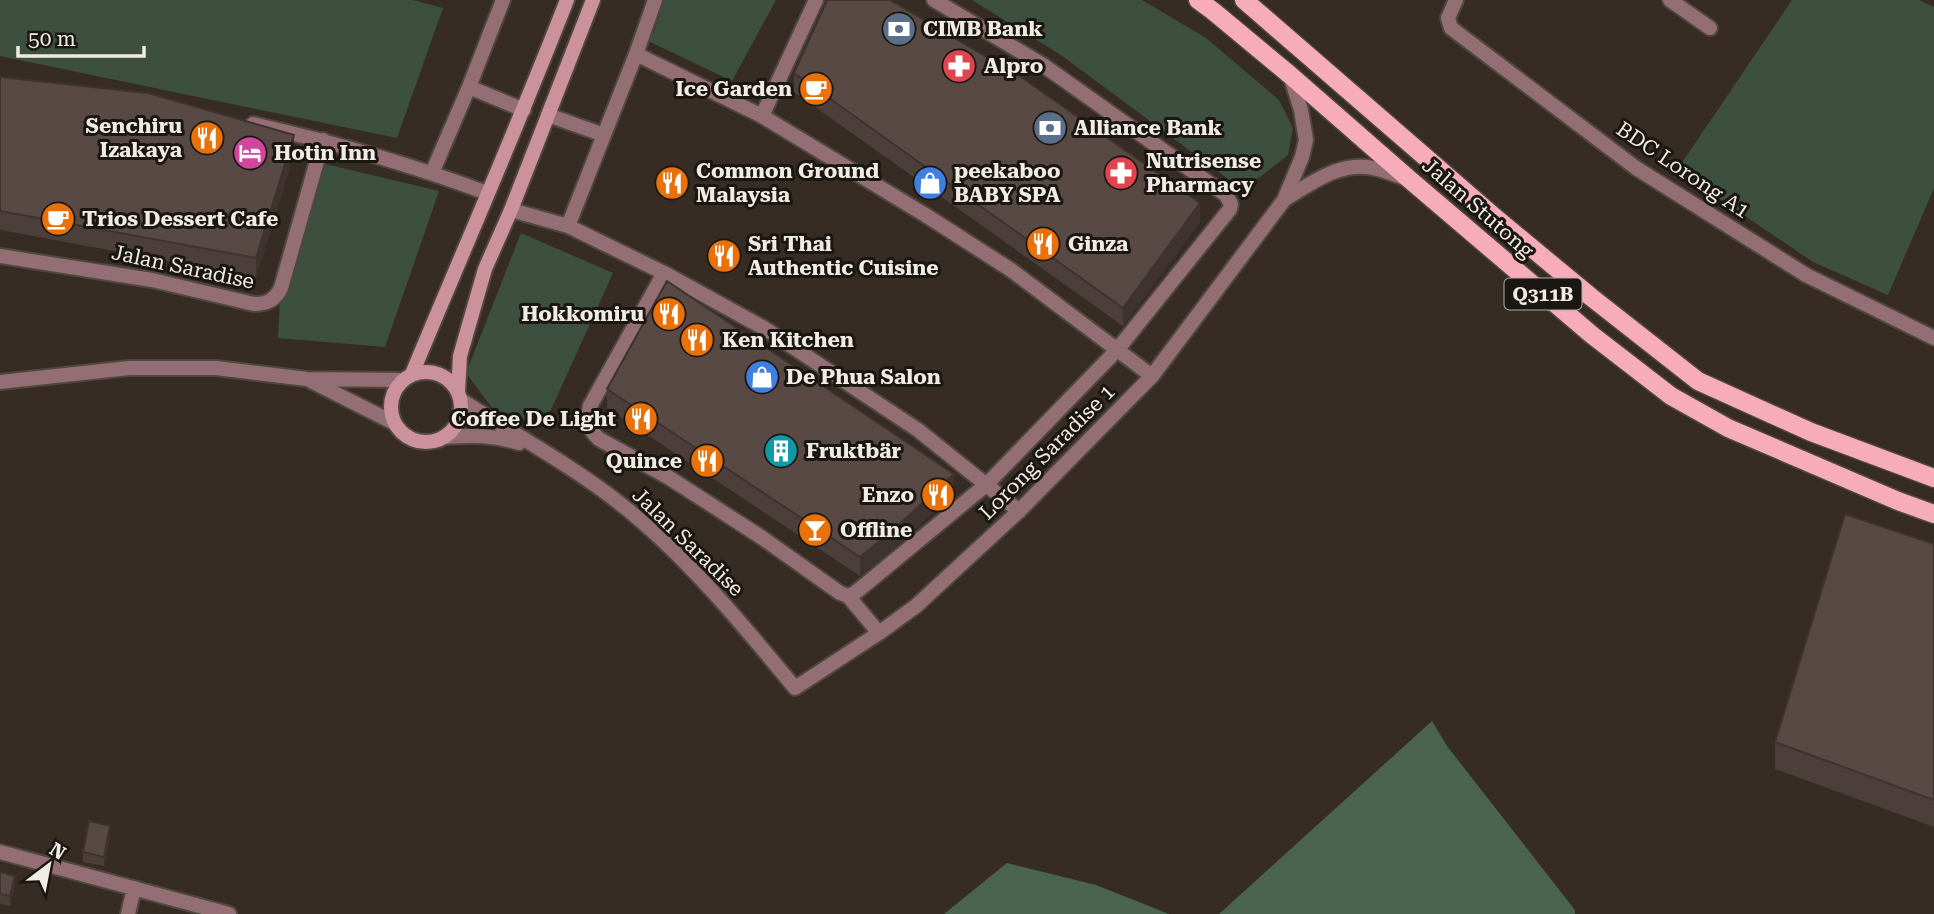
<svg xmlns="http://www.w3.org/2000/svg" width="1934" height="914" viewBox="0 0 1934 914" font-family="'Roboto Serif',serif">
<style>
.green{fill:#3d5040}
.forest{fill:#4a644f}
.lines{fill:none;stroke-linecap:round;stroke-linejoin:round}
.minor-casing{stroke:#50473e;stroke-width:18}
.tertiary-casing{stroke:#50473e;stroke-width:18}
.secondary-casing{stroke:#50473e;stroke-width:18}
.primary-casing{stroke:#50473e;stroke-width:21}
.minor{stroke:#936e75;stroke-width:14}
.tertiary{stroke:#936e75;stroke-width:14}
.secondary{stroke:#cb919c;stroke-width:14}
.primary{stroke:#f7acbb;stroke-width:18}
.wall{fill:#4c3f3b}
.shaded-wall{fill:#3e3330}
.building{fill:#584945;stroke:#3e3330;stroke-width:2}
.labels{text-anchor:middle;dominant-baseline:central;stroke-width:6;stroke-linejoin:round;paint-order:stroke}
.shield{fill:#1a1611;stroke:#b1aba5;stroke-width:2}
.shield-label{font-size:19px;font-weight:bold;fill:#f2ebe5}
.poi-label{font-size:21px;font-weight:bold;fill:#f2ebe5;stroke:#1a1611;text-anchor:start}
.street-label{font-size:21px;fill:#f2ebe5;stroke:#1a1611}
</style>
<rect width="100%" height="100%" fill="#362c23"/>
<!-- green -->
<path class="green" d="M0 0H413L443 8 397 138 0 56Z
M664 0H776L732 81 642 38 654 32Z
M972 0H1142L1206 38 1279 100 1293 128 1288 155 1243 190 1061 55Z
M1792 0H1919L1934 7V188L1888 295 1813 262 1677 170Z
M321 163 439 191 385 347 278 338 280 299Z
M521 233 613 273 544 425 493 409 466 373Z"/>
<!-- forest -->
<path class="forest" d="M1432 721 1447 746 1575 910V914H1219Z
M1007 863 1096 885 1169 914H944Z"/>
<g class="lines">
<!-- minor casing -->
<g class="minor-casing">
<path id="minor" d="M1456 0 1448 18 1451 28 1636 168 1806 275 1934 338
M1670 0 1710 28
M636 54 762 116 927 216 1011 270 1152 376
M469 87 524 110
M548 115 604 135
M762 116 816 0
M253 124C332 142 410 164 487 193
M432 173 469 87 503 0
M511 210 568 226 664 273 764 328 918 430 1019 511
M568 226 636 54 655 0
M0 256 152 280 254 304C267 304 275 300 281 288L323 140
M664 273 590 406C586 420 588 429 599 439L668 477 761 537 840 593 848 596 879 633
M848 596 855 593 987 484 1117 350 1230 209 1231 204 1226 195 1043 65 934 0
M0 852 229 914
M128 914 134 888"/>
</g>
<!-- tertiary casing -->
<g class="tertiary-casing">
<path id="tertiary" d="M1285 199C1312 183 1340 161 1373 168 1384 170 1395 175 1405 178
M311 381 394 423
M0 382 129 368H216L307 379 403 380
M461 400C514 434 569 464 618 502 684 553 743 625 795 688L879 633 916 606 1019 511 1152 376 1284 200 1302 157 1306 140 1301 110 1290 75
M446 437C473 435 493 435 519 443"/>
</g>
<!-- secondary casing -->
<g class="secondary-casing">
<path id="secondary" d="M391 407a35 35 0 1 1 70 0a35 35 0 1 1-70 0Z
M412 374C464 249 518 126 567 0
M458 392 460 356 485 269 511 210 593 0"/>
</g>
<!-- primary casing -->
<g class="primary-casing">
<path id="primary" d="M1198 0 1213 11 1290 75 1409 179 1592 335 1671 396 1728 428 1898 501 1934 514
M1244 0 1498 220 1591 297 1698 381 1811 432 1934 478"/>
</g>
<!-- minor -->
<use href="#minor" class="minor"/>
<!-- tertiary -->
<use href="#tertiary" class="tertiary"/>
<!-- secondary -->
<use href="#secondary" class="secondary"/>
<!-- primary -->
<use href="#primary" class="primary"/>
</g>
<!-- wall -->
<path class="wall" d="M794 73 1200 222 1123 326 794 92Z
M0 77 294 154 256 277 0 230Z
M607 389 954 493 892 550 860 576 607 408Z
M1934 544V827L1775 769V742Z
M110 836 104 866 83 862V852Z
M0 872 15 885 10 906 0 904Z"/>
<!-- shaded-wall -->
<path class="shaded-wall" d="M294 135V154L256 277V258Z
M1200 203V222L1123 326V308Z
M954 474V493L892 550 860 576V557Z
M110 826V836L104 866V857Z
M15 876V885L10 906V896Z"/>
<!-- building -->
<path class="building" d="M827 0H890L1024 79 1200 203 1123 308 794 73Z
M0 77 148 93 294 135 256 258 0 211Z
M667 281 954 474 892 531 860 557 607 389Z
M1845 514 1934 544V800L1775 742Z
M89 821 110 826 104 857 83 852Z
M0 872 15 876 10 896 0 894Z"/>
<!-- icons -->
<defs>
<g id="bank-disc" transform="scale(1.75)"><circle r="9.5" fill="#5c6f8a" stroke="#1a1611"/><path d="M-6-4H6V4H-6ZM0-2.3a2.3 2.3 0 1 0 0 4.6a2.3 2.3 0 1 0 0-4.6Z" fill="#fff"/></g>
<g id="pharmacy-disc" transform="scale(1.75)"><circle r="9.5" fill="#e0444e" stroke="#1a1611"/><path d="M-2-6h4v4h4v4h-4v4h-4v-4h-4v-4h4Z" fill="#fff"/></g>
<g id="cafe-disc" transform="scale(1.75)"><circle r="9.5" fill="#e8710a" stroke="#1a1611"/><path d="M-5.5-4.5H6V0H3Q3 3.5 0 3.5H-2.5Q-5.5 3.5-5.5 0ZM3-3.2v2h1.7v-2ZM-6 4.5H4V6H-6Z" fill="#fff"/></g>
<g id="restaurant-disc" transform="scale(1.75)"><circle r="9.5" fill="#e8710a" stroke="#1a1611"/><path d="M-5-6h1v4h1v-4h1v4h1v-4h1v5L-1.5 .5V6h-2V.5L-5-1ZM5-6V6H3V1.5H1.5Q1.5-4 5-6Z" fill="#fff"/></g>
<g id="hotel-disc" transform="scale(1.75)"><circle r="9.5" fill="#d1479c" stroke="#1a1611"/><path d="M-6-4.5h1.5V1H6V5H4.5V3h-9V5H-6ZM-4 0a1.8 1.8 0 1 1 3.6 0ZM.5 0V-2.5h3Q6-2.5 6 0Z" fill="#fff"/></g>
<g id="shop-disc" transform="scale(1.75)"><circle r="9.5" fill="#3f7fe0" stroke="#1a1611"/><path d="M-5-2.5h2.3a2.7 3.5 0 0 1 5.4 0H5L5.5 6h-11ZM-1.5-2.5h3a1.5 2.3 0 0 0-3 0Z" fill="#fff"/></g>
<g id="building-disc" transform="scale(1.75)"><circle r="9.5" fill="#0f9aa8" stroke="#1a1611"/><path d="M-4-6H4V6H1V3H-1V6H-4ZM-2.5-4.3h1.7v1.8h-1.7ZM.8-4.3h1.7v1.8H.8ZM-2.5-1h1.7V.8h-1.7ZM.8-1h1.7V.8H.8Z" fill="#fff"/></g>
<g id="bar-disc" transform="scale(1.75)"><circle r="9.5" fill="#e8710a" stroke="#1a1611"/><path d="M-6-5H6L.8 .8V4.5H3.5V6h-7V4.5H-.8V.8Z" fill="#fff"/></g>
</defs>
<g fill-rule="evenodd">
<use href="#bank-disc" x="899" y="29"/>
<use href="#pharmacy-disc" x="959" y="66"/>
<use href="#cafe-disc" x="816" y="89"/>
<use href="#bank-disc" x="1050" y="128"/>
<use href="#restaurant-disc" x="207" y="138"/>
<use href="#hotel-disc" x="250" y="153"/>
<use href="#pharmacy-disc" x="1121" y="173"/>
<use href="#restaurant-disc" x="672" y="183"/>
<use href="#shop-disc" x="930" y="183"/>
<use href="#cafe-disc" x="58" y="219"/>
<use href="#restaurant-disc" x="1043" y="244"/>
<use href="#restaurant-disc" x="724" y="256"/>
<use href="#restaurant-disc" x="669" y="314"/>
<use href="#restaurant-disc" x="697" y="340"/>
<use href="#shop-disc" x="762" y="377"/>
<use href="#restaurant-disc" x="641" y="419"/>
<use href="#building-disc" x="781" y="451"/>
<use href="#restaurant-disc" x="707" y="461"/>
<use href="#restaurant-disc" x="938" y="495"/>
<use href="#bar-disc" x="815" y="530"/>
</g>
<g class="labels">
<!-- shield labels -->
<rect class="shield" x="1504.5" y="278.5" width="77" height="31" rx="5"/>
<g class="shield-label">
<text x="1543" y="294">Q311B</text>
</g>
<!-- poi labels -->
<g class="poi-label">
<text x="923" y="29">CIMB Bank</text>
<text x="984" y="66">Alpro</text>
<text x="792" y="89" text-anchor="end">Ice Garden</text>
<text x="182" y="126" text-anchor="end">Senchiru<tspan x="182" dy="24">Izakaya</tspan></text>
<text x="1074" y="128">Alliance Bank</text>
<text x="274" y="153">Hotin Inn</text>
<text x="1146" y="161">Nutrisense<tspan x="1146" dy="24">Pharmacy</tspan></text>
<text x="696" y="171">Common Ground<tspan x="696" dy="24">Malaysia</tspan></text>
<text x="954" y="171">peekaboo<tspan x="954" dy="24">BABY SPA</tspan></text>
<text x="82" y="219">Trios Dessert Cafe</text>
<text x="748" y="244">Sri Thai<tspan x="748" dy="24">Authentic Cuisine</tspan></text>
<text x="1068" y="244">Ginza</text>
<text x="644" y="314" text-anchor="end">Hokkomiru</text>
<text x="722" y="340">Ken Kitchen</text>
<text x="786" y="377">De Phua Salon</text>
<text x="616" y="419" text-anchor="end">Coffee De Light</text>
<text x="806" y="451">Fruktbär</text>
<text x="682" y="461" text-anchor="end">Quince</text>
<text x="914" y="495" text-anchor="end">Enzo</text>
<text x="840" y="530">Offline</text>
</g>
<!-- street labels -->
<g class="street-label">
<text transform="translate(1683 170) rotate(34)">BDC Lorong A1</text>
<text transform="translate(1478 208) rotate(41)">Jalan Stutong</text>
<text transform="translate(183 267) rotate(12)">Jalan Saradise</text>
<text transform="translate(1047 452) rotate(-45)">Lorong Saradise 1</text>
<text transform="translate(688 542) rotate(44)">Jalan Saradise</text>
</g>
</g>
<!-- north arrow -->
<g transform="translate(49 865) rotate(32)" stroke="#1a1611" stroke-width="5" paint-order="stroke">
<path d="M0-5L12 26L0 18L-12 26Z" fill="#f2ebe5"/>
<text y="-10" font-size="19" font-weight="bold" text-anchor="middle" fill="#f2ebe5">N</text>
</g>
<!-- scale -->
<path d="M18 46v10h126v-10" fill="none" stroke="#f2ebe5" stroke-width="3.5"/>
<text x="28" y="46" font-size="21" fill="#f2ebe5" stroke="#1a1611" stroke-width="5" paint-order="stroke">50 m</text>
</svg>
